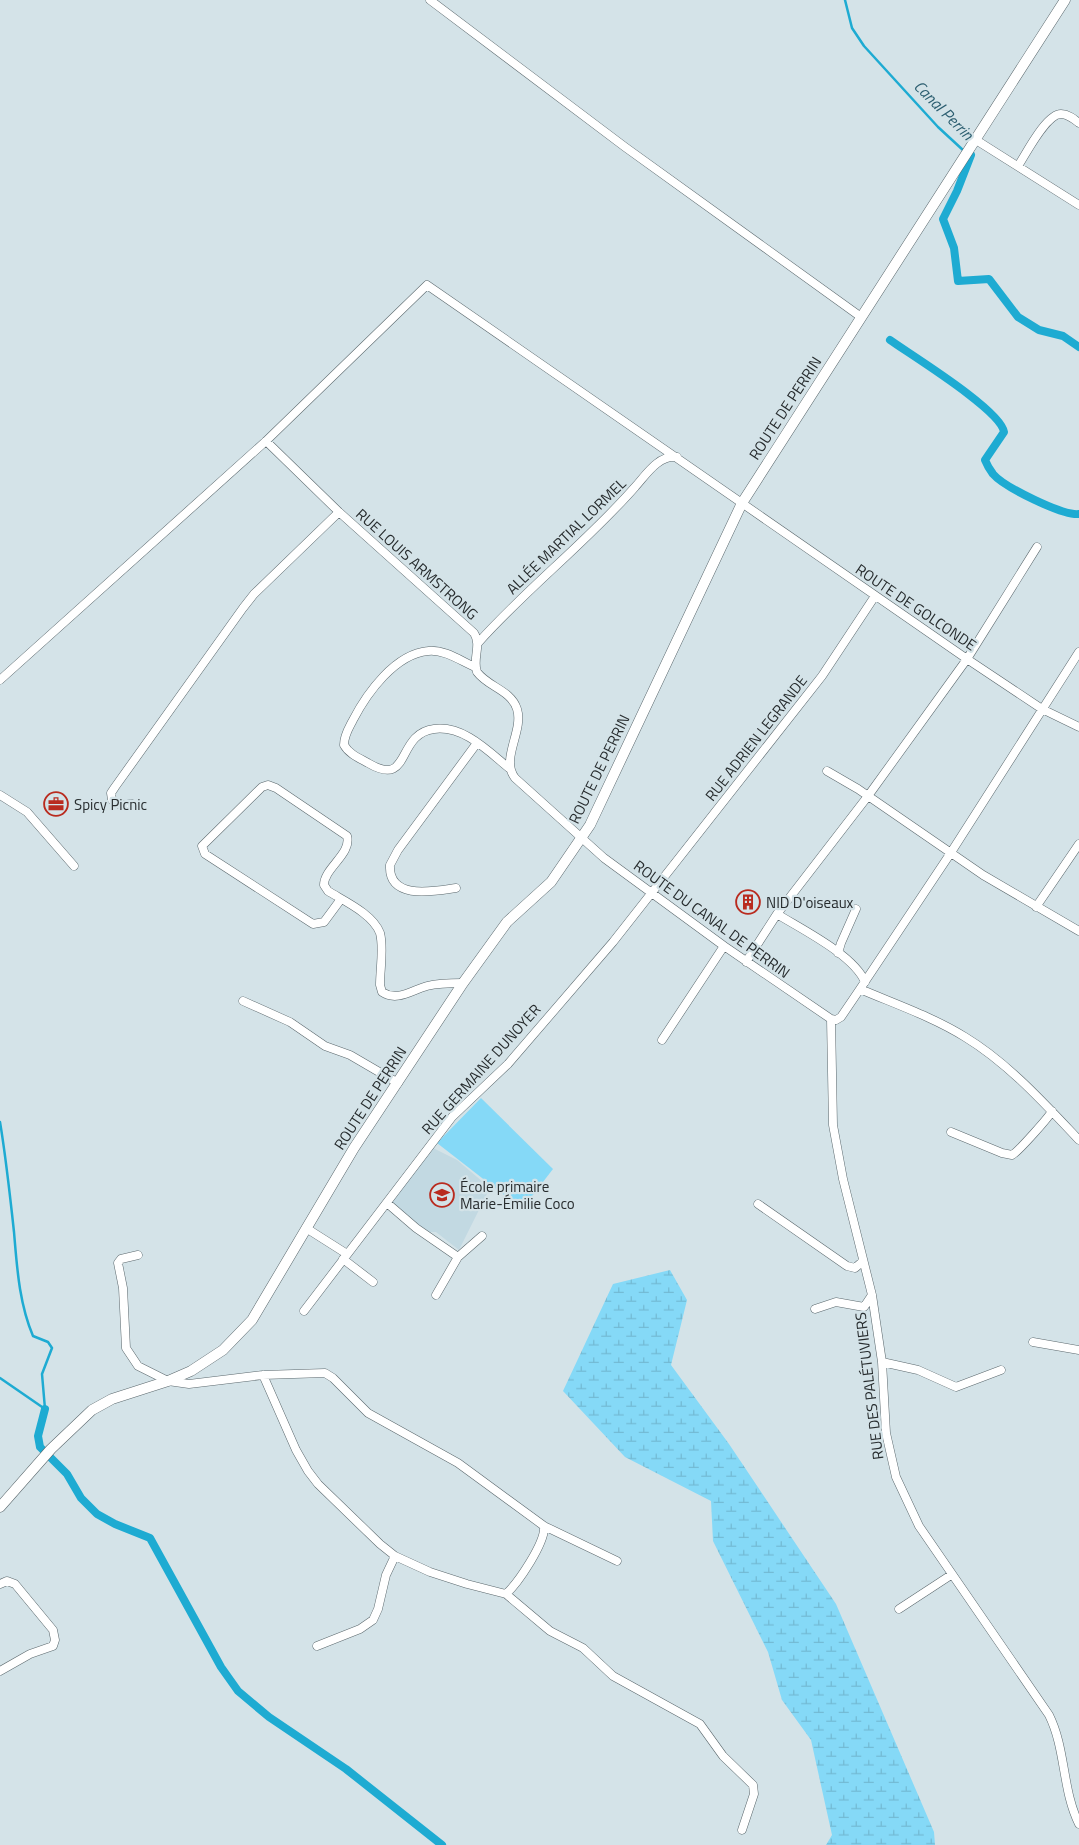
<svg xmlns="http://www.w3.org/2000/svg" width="1079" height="1845" viewBox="0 0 1079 1845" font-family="'Titillium Web',sans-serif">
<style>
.built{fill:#c2d9e2}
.grass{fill:#85d9f7}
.wetland{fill:url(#wetland-marsh)}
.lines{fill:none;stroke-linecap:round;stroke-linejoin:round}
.stream{stroke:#1eabd2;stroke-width:2.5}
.canal{stroke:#1eabd2;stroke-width:8}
.minor-casing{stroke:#5b686d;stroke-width:9}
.major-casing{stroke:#5b686d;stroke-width:11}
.minor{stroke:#fff;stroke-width:8}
.major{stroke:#fff;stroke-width:10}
.labels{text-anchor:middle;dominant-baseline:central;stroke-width:4.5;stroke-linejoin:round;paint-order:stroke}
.street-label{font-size:15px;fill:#272c2e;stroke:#d4e3e8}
.poi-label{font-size:15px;fill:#272c2e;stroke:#d4e3e8;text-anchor:start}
.water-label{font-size:16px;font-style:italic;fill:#2c5e70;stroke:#d4e3e8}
</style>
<defs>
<pattern id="wetland-marsh" width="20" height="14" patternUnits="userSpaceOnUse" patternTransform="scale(1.25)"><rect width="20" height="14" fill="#85d9f7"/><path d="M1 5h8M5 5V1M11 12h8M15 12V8" fill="none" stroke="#73bad4"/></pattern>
</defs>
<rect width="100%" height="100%" fill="#d4e3e8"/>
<!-- built -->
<path class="built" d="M433 1148 457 1160 490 1188 459 1250 436 1232H427L392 1202Z"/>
<!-- grass -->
<path class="grass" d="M481 1098 553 1169 522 1209 437 1143Z"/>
<!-- wetland -->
<path class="wetland" d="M670 1270 687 1300 671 1365 729 1444 836 1604 934 1832 935 1845H826L832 1835 811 1740 782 1700 768 1652 713 1541 711 1501 625 1457 563 1391 613 1284Z"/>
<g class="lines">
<!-- stream -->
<path class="stream" d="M845 0 852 28 864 46 938 127 964 151
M0 1122C6 1158 10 1195 14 1232 17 1267 19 1303 33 1336L48 1342 52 1348 42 1374 45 1409 0 1378"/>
<!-- canal -->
<path class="canal" d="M971 155 957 191 943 219 954 248 958 281 989 279 1018 317 1039 330 1063 336 1079 347
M890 340C911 355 1001 410 1004 432L985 460C987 465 990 470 993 474 1004 487 1063 516 1079 514
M45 1409 38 1436 40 1447 67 1474 81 1498 97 1514 115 1524 150 1538 221 1667 238 1691 269 1717 346 1769 442 1845"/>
<!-- minor casing -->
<g class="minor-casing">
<path id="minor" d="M430 0 625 147 861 317
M976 140 1079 205
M1018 166C1026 154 1046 114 1061 114 1068 114 1074 119 1079 123
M266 441 339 512 474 633C482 646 472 659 477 672 488 687 511 690 517 709 524 731 500 759 515 778L604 858 724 946 831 1019
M478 643C527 588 587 542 635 487 646 475 658 455 677 457
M475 667C461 661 444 649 428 651 395 654 367 693 353 720 349 728 344 735 344 745 349 754 359 758 368 763 412 789 395 734 434 729 464 725 489 752 510 769
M0 680 266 441 427 285 967 659 1042 709 1079 727
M827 771 858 789 983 875 1079 931
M0 795 27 812 74 866
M132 804 121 805 112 800 111 793 115 787 243 608 254 594 339 512
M456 888C435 891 388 901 390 865L398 850 477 743
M341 899 324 922 313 924 205 854 202 846 262 787 268 785 276 788 347 836C352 854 324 868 324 885L328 891C344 901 373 914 380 933 384 948 380 969 380 985L382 992C397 1002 412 990 427 986 439 983 451 983 463 983
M1036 907 1079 844
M777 914C801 929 854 955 865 982
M838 953 841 943 856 909
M746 962 777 914 868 796 967 659 1037 547
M860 989C895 1004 933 1017 965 1037 1008 1063 1045 1104 1079 1140
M243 1001 290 1022 325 1046 350 1055 398 1083
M831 1019 833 1125 843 1179 872 1295 882 1362 886 1433 896 1477 919 1526 1049 1715C1066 1749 1062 1790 1079 1824
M831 1019 836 1020 841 1017 860 989 950 854 1079 652
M662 1040 724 946
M951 1132 1002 1153 1012 1155C1017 1153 1050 1116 1052 1111
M387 1203 416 1228 458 1257
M758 1204 847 1266 855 1268 862 1262
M306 1228 347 1254
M138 1255 121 1259 118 1263 123 1288 126 1348 138 1366 168 1381 189 1384 263 1375 325 1373 333 1378 368 1413 458 1463 544 1526 617 1561
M343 1259 373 1282
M436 1295 458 1257 482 1236
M815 1309 836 1302 864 1307 872 1295
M304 1311 452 1117 508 1064 613 942 822 676 875 596
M1033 1342 1079 1350
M882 1362 918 1370 956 1387 1001 1370
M263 1375 296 1450 308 1471 318 1484 380 1544 395 1556 430 1572 467 1584 506 1594 550 1631 583 1648 613 1676 700 1724 723 1756 753 1785 754 1794 742 1830
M0 1584 7 1581 15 1584 53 1630 55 1640 53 1646 30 1654 0 1671
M506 1594C518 1583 546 1542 544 1526
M899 1609 951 1575
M317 1646 360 1629 373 1620 378 1609 386 1575 395 1556"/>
</g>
<!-- major casing -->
<g class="major-casing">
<path id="major" d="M0 1507 51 1449 92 1410 112 1399 168 1381 191 1371 223 1350 252 1320 354 1148 463 983 507 922 551 882 590 825 742 503 1065 0"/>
</g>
<!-- minor -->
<use href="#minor" class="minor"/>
<!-- major -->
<use href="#major" class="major"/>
</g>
<!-- icons -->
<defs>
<g id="office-ring" transform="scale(1.25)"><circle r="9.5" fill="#d4e3e8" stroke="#b92b1f" stroke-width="1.5"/><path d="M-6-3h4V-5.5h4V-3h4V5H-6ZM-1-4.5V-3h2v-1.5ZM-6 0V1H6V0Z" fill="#b92b1f"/></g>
<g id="building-ring" transform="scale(1.25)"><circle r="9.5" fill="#d4e3e8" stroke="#b92b1f" stroke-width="1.5"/><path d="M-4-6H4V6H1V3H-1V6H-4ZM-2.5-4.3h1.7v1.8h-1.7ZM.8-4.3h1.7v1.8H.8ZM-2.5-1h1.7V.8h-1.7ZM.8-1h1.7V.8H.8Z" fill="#b92b1f"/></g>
<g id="school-ring" transform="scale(1.25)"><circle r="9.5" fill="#d4e3e8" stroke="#b92b1f" stroke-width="1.5"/><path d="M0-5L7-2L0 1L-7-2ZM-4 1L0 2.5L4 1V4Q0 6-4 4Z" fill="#b92b1f"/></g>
</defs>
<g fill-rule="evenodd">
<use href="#office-ring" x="56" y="804"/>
<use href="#building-ring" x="748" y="902"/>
<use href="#school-ring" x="442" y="1195"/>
</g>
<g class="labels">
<!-- street labels -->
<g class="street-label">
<text transform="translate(785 408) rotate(-57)">ROUTE DE PERRIN</text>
<text transform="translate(566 536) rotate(-44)">ALLÉE MARTIAL LORMEL</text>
<text transform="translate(417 564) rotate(42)">RUE LOUIS ARMSTRONG</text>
<text transform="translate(916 607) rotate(34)">ROUTE DE GOLCONDE</text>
<text transform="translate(756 738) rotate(-52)">RUE ADRIEN LEGRANDE</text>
<text transform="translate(599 769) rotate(-64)">ROUTE DE PERRIN</text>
<text transform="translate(712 919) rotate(36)">ROUTE DU CANAL DE PERRIN</text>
<text transform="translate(481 1069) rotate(-48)">RUE GERMAINE DUNOYER</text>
<text transform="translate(370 1098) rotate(-57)">ROUTE DE PERRIN</text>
<text transform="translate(869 1386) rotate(-97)">RUE DES PALÉTUVIERS</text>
</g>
<!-- poi labels -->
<g class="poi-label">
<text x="74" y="804">Spicy Picnic</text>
<text x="766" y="902">NID D'oiseaux</text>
<text x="460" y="1186">École primaire<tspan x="460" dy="17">Marie-Émilie Coco</tspan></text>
</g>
<!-- water labels -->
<g class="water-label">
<text transform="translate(944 110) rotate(45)">Canal Perrin</text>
</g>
</g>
</svg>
